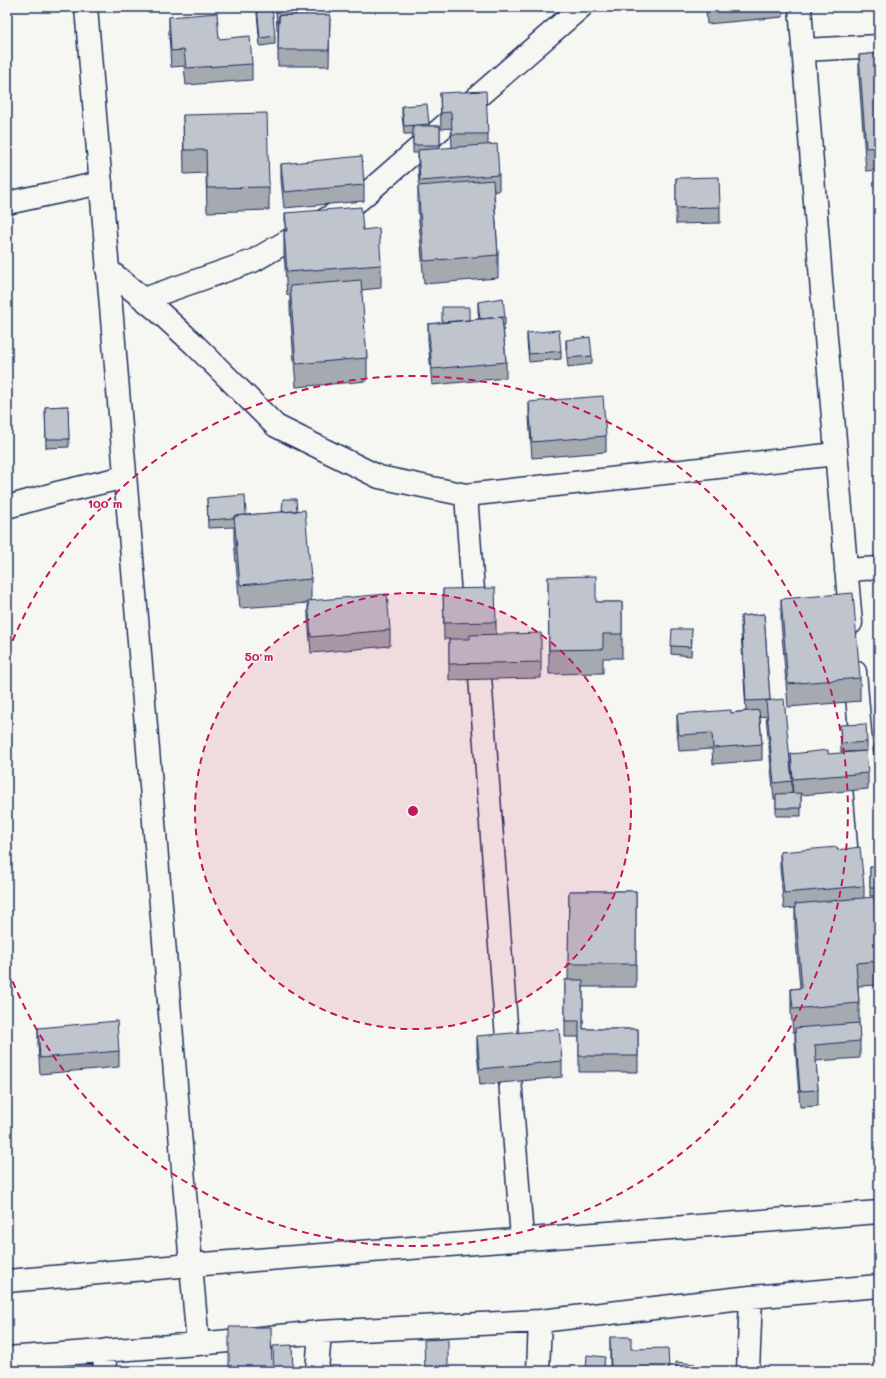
<svg xmlns="http://www.w3.org/2000/svg" width="886" height="1378" viewBox="0 0 886 1378" font-family="Mali,sans-serif">
<style>
.lines{fill:none;stroke-linecap:round;stroke-linejoin:round}
.minor-casing{stroke:#1b2f5e;stroke-width:25}
.tertiary-casing{stroke:#1b2f5e;stroke-width:25}
.minor{stroke:#f6f6f2;stroke-width:22}
.tertiary{stroke:#f6f6f2;stroke-width:22}
.wall{fill:#a5a9b0;stroke:#1b2f5e}
.building{fill:#c0c4cd;stroke:#1b2f5e}
.ring{fill:none;stroke:#c2185b;stroke-width:2;stroke-dasharray:7 5}
.centre{fill:#c2185b;stroke:#f6f6f2;stroke-width:2}
.ring-label{font-size:12px;text-anchor:middle;font-weight:bold;fill:#c2185b;stroke:#f6f6f2;stroke-width:3;stroke-linejoin:round;paint-order:stroke}
</style>
<rect width="100%" height="100%" fill="#f6f6f2"/>
<filter id="ink" filterUnits="userSpaceOnUse"><feTurbulence type="fractalNoise" baseFrequency=".025" numOctaves="2"/><feDisplacementMap in="SourceGraphic" scale="8" xChannelSelector="R" yChannelSelector="G"/><feConvolveMatrix kernelMatrix="1 2 1 2 8 2 1 2 1" color-interpolation-filters="sRGB"/></filter>
<g filter="url(#ink)">
<g class="lines">
<!-- minor casing -->
<g class="minor-casing">
<path id="minor" d="M800 7 821 280 851 623
M804 50 879 46
M7 203 101 183
M107 269 157 310 194 344 276 426 379 477 466 495 836 454
M144 299 253 261 359 200 581 7
M466 495 475 618
M7 507 57 493 125 477
M846 570 879 568
M478 650 522 1239
M855 672 879 959
M191 1265 198 1344
M7 1358 198 1344 320 1332 540 1321 751 1297 879 1286
M104 1371 106 1350
M317 1371 320 1332
M538 1371 540 1321
M748 1371 751 1297"/>
</g>
<!-- tertiary casing -->
<g class="tertiary-casing">
<path id="tertiary" d="M86 7 191 1265
M7 1281 191 1265 879 1212"/>
</g>
<!-- minor -->
<use href="#minor" class="minor"/>
<!-- tertiary -->
<use href="#tertiary" class="tertiary"/>
</g>
<!-- wall -->
<path class="wall" d="M257 7 275 36V44L260 46 257 14Z
M276 7 296 15H330L329 66H278V30H277Z
M706 7H783V17L707 24Z
M169 17 219 39 252 64V80L186 85 184 66 171 67 169 33Z
M879 53V170L866 171 859 78V55Z
M440 93 488 134V145L499 175V191H494L498 255V278L424 284 418 209V186H419L418 166V153H413V134H404L402 114V106L429 124V126H440V149L452 148 451 128 441 129Z
M183 115 269 187V210L207 212 206 173 184 174Z
M281 164 364 185V201L284 208 281 180Z
M676 178 720 207V223L676 224Z
M285 213 363 230 381 265V288L361 290 367 358V381L296 387 290 309V295H287L284 254V231H285Z
M478 302 505 317V325H503L506 362V378L432 385 428 340V324L479 319 478 311Z
M527 333 561 351V359L529 362 527 341Z
M566 340 592 356V364L568 367 566 348Z
M529 402 606 436V452L532 458 529 418Z
M68 406 69 447 46 448 45 407Z
M207 498 246 515 297 511 311 579V600L390 630V646L311 653 308 617V603L240 608 234 540V527L208 528Z
M548 577 596 602H622V658H603V673L549 674Z
M443 589 496 622V634L541 662V678L449 680V639H444Z
M781 599 860 678V701L788 707 781 622Z
M764 614 770 700 792 781V794H793L791 770V754H828L868 773V789L801 795V816H776V799H774L766 716 760 717 762 744V760L713 764 712 749 679 751 677 730V714L731 713 746 711 741 632V616Z
M692 638 691 656 671 654V646Z
M840 725 867 742V751L841 752Z
M837 850 864 886V898L879 959V985L858 986 859 1003V1026L860 1041V1058L816 1061 818 1090V1106L800 1107 795 1044V1032H793L791 1012V989L800 988 795 928V908L784 909 780 868V852Z
M870 867H879V896H870Z
M569 891H636V987H583V1029H638V1072H579V1037H565V980H568Z
M38 1028 119 1051V1067L40 1074 38 1044Z
M477 1036 562 1061V1077L480 1085 477 1052Z
M610 1337 631 1349 669 1371H610Z"/>
<!-- building -->
<path class="building" d="M257 7H272L275 36 260 38Z
M276 7H296V15H279V22H277Z
M217 13 219 39 250 36 252 64 186 68 184 50 171 51 169 17Z
M279 15H330L329 50H278Z
M879 53V147L866 148 859 55Z
M486 91 488 134H452L451 112 441 113 440 93Z
M427 104 429 124 404 126 402 106Z
M267 113 269 187 207 188 206 150H184L183 115Z
M413 126H440V145H413Z
M497 144 499 175 420 181 418 150Z
M362 156 364 185 284 192 281 164Z
M719 177 720 207 676 208V178Z
M493 180 498 255 424 261 418 186Z
M361 207 363 230 379 228 381 265 287 272 284 231H287L285 213Z
M361 280 367 358 296 364 290 286Z
M503 298 505 317 480 319 478 302Z
M442 307H469V320L442 322Z
M502 317 506 362 432 369 428 324Z
M559 330 561 351 529 354 527 333Z
M590 337 592 356 568 358 566 340Z
M603 396 606 436 532 442 529 402Z
M68 406 69 439H46L45 407Z
M245 495 246 515 234 516 235 518 208 520 207 498Z
M283 499H296L297 511 282 512Z
M305 510 311 579 240 585 234 516Z
M596 576V602H622V634H603V649L549 650 548 577Z
M495 588 496 622 444 623 443 589Z
M853 593 860 678 788 684 781 599Z
M387 594 390 630 311 637 308 601Z
M764 614 770 700 746 701 741 616Z
M672 629H692L691 647 671 646Z
M541 633V662L449 664V639H470V635Z
M784 699 792 781 774 783 766 701Z
M731 710V713L759 710 762 744 713 748 712 733 679 735 677 714Z
M866 724 867 742 841 744 840 725Z
M828 750V754L866 751 868 773 793 779 791 754Z
M801 793V808H776V794Z
M837 847V850L860 847 864 886 784 893 780 852Z
M870 867H879V888H870Z
M569 891H636V964H568Z
M874 897 879 961 856 963 859 1003 793 1009 791 989 802 988 795 904Z
M565 980H583V1029H638V1056H579V1021H565Z
M117 1021 119 1051 40 1058 38 1028Z
M859 1023 860 1041 815 1045 818 1090 800 1091 795 1028Z
M559 1029 562 1061 480 1069 477 1036Z
M229 1327H271L272 1371H229Z
M610 1337H631V1349L668 1348 669 1371H649V1368L611 1369Z
M448 1339V1371H425L424 1340Z
M292 1345 293 1371H274L273 1346Z
M587 1355 605 1357 603 1371H586Z
M676 1362 695 1364 694 1371H676Z"/>
</g>
<!-- distance rings -->
<circle cx="413" cy="811" r="218" fill="#c2185b" fill-opacity=".12"/>
<g class="ring">
<circle cx="413" cy="811" r="218"/>
<path d="M8 652A435 435 0 1 1 8 970"/>
</g>
<circle cx="413" cy="811" r="6" class="centre"/>
<g class="ring-label">
<text x="105" y="508">100 m</text>
<text x="259" y="661">50 m</text>
</g>
<!-- margin -->
<rect width="886" height="1378" fill="none" stroke="#f6f6f2" stroke-width="24"/>
<rect x="12" y="12" width="862" height="1354" fill="none" stroke="#1b2f5e" stroke-width="1.5" filter="url(#ink)"/>
</svg>
